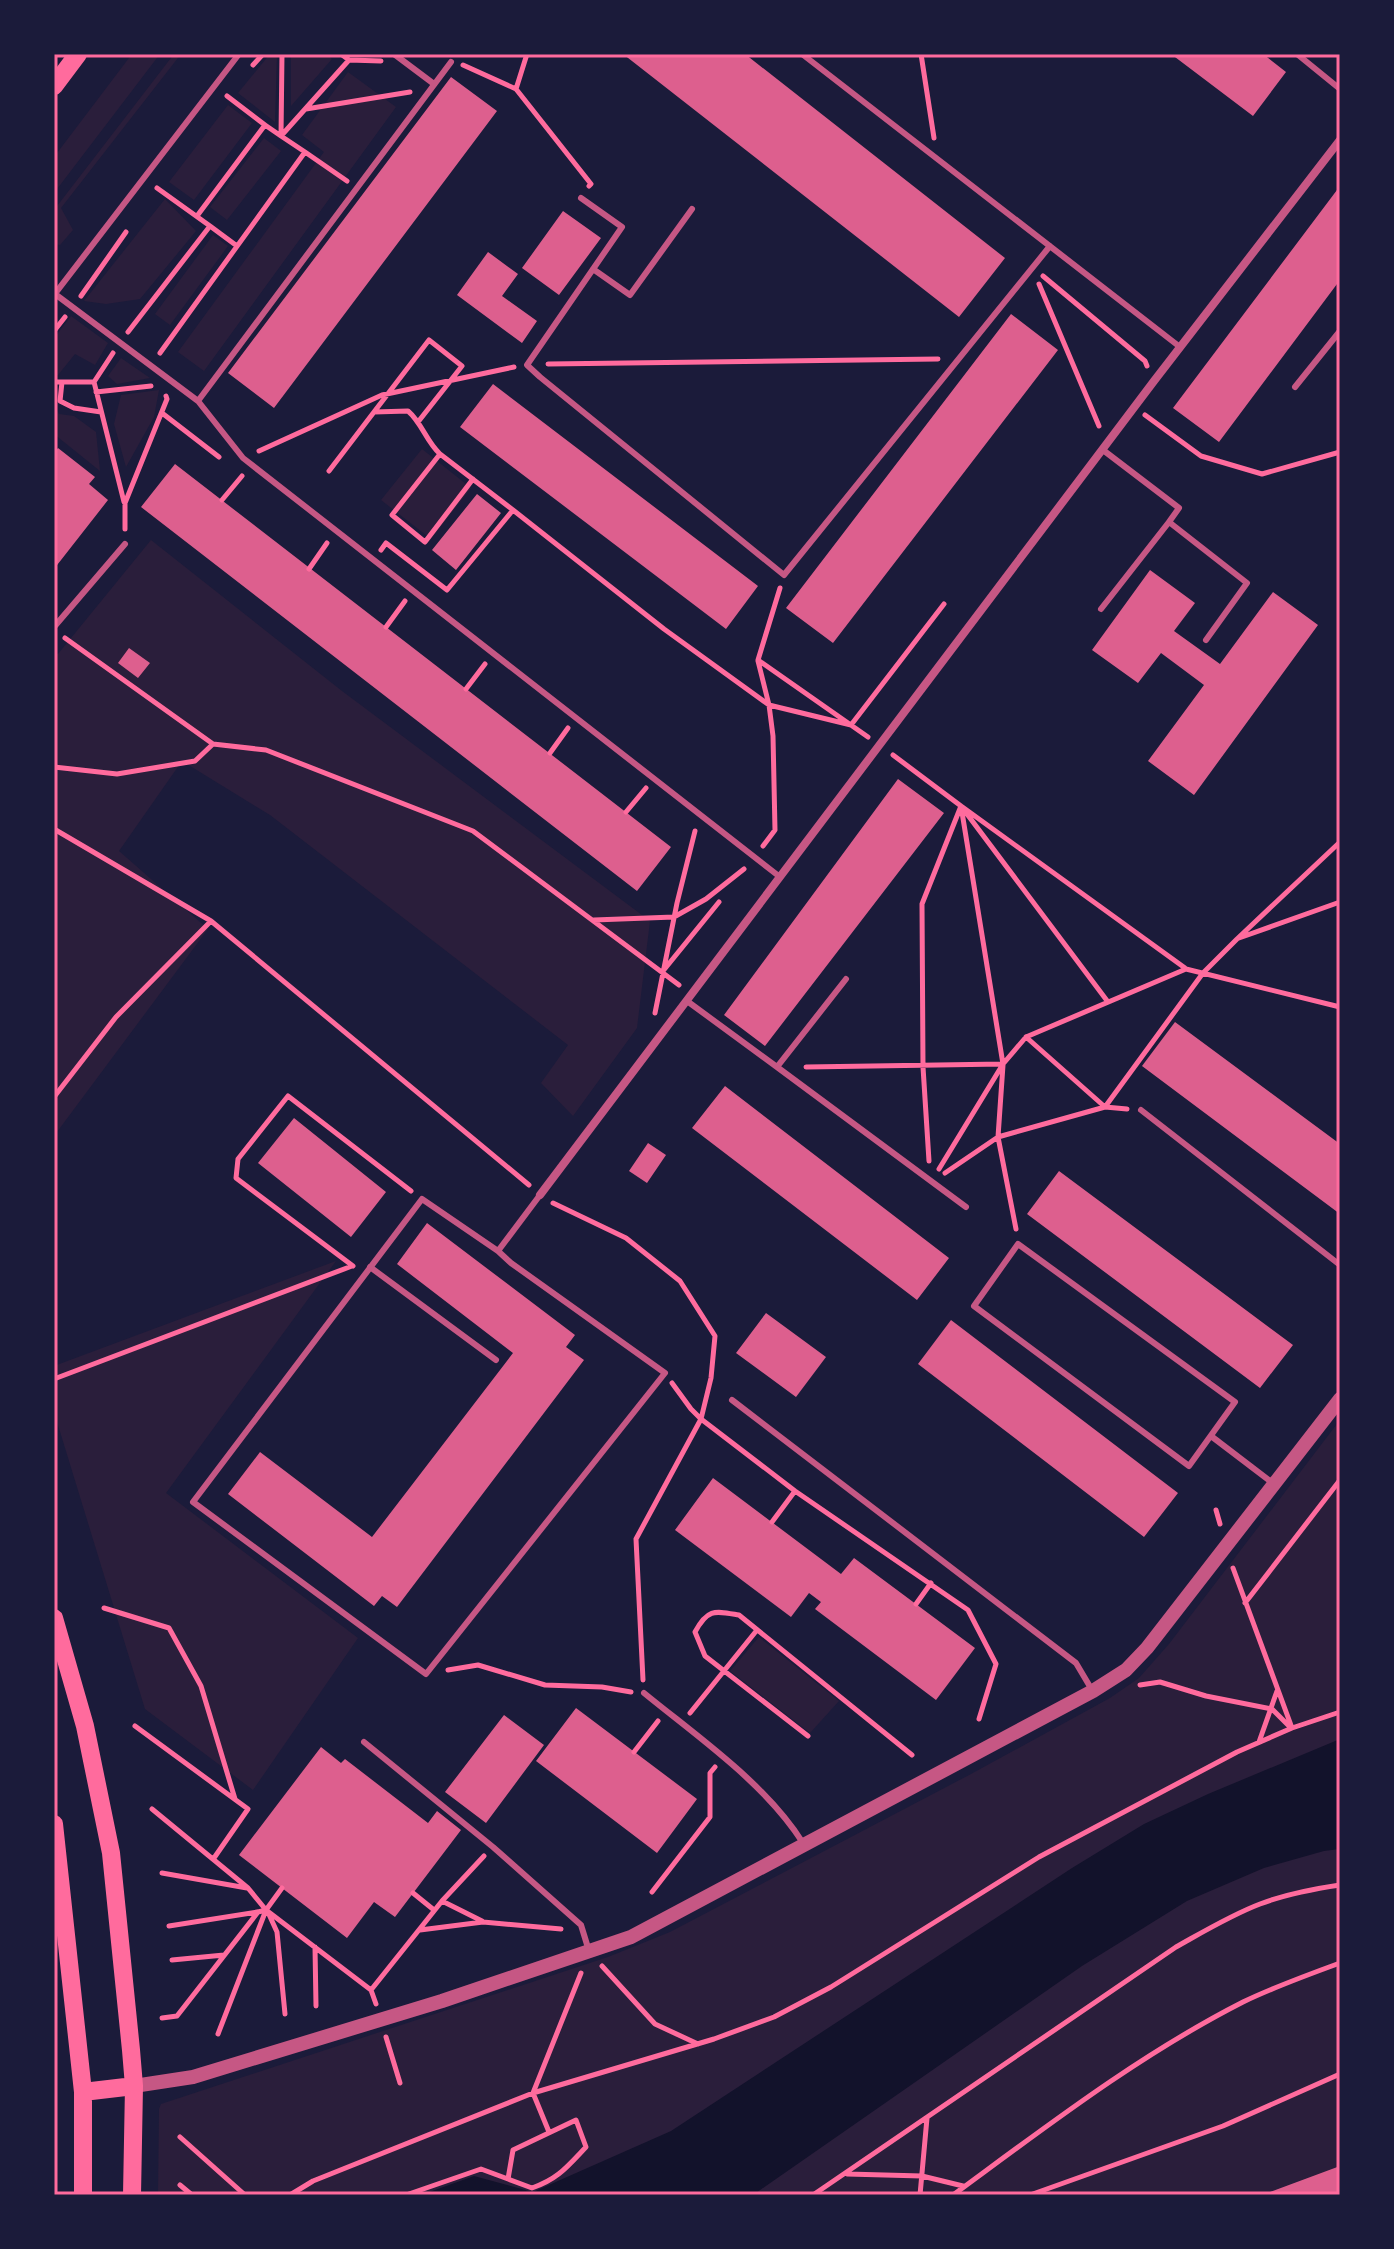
<svg xmlns="http://www.w3.org/2000/svg" width="1394" height="2249" viewBox="0 0 1394 2249" font-family="'Crimson Pro',serif">
<style>
.green{fill:#2a1e3b}
.water{fill:#12122b}
.building{fill:#dd5f8e}
.lines{fill:none;stroke-linecap:round;stroke-linejoin:round}
.path{stroke:#ff6b9d;stroke-width:5}
.service{stroke:#c65784;stroke-width:6}
.minor{stroke:#c65784;stroke-width:8}
.tertiary{stroke:#c65784;stroke-width:14}
.primary{stroke:#ff6b9d;stroke-width:18}
.neatline{fill:none;stroke:#ff6b9d;stroke-width:3}
</style>
<rect width="100%" height="100%" fill="#1b1b3a"/>
<!-- green -->
<path class="green" d="M132 54H160L54 193V157Z
M174 54H181L61 208 73 230 60 245 54 244V210Z
M270 54H277L275 122 238 93Z
M291 54H327L332 59 291 106Z
M348 72 396 107 204 371 178 352 324 152 302 135Z
M228 105 252 123 194 200 169 182Z
M264 138 281 151 227 220 210 207Z
M165 199 196 231 140 299 106 304 84 301Z
M213 235 228 246 170 325 155 314Z
M71 316 108 343 95 365 75 354 58 375H54V338Z
M121 358 150 378 117 384 108 376Z
M159 390 154 417 126 467 114 424 121 395Z
M54 404 59 414 74 416 96 432 100 471 54 434Z
M422 449 471 488 431 539 381 500Z
M151 540 342 691 650 921 637 1028 573 1116 541 1083 568 1045 270 815 182 761 119 851 208 929 54 1136V651L58 654Z
M336 1261 166 1493 358 1638 253 1790 145 1709 54 1412V1366Z
M1340 1420V2166L1262 2195H158L159 2109 161 2104 608 1957 670 1932 971 1774 1110 1698 1139 1678 1169 1644Z
M759 1637 839 1701 810 1733 730 1671Z"/>
<!-- water -->
<path class="water" d="M1340 1739V1849L1324 1851 1264 1868 1187 1901 1082 1966 753 2195H421L474 2176 533 2192 671 2131 1072 1868 1144 1824 1208 1794Z"/>
<!-- building -->
<path class="building" d="M623 54H745L1005 258 959 317Z
M1171 54H1263L1286 72 1253 116Z
M451 77 497 111 274 408 228 373Z
M1340 186V280L1219 442 1173 408Z
M563 211 601 238 559 295 522 268Z
M488 252 518 274 502 296 537 321 522 343 457 295Z
M1011 314 1058 350 833 643 786 608Z
M493 384 758 586 726 629 460 427Z
M58 448 95 477 89 484 108 500 54 569V454Z
M175 464 671 847 637 891 141 507Z
M477 494 501 513 456 570 432 550Z
M1150 570 1195 603 1174 631 1220 664 1273 592 1318 625 1194 795 1148 761 1204 685 1161 653 1138 683 1092 650Z
M129 648 150 663 138 678 118 663Z
M898 779 944 813 765 1046 724 1015Z
M1175 1022 1340 1144V1214L1142 1066Z
M725 1086 949 1258 917 1300 692 1128Z
M294 1118 386 1192 351 1237 258 1163Z
M648 1143 666 1155 647 1183 629 1171Z
M1059 1171 1293 1345 1260 1388 1027 1214Z
M427 1223 575 1335 566 1347 584 1360 397 1607 382 1596 374 1606 228 1494 260 1452 372 1537 513 1353 397 1264Z
M766 1313 826 1357 796 1397 736 1353Z
M951 1320 1178 1493 1144 1537 918 1364Z
M713 1478 841 1574 854 1558 975 1648 936 1700 815 1609 821 1602 809 1593 791 1617 675 1530Z
M576 1708 697 1799 657 1853 536 1761Z
M504 1715 544 1745 486 1823 445 1792Z
M321 1747 341 1763 345 1759 428 1823 437 1811 461 1830 395 1917 374 1902 347 1938 239 1855Z
M1340 2166V2195H1262Z"/>
<g class="lines">
<!-- path -->
<path class="path" d="M341 54 349 60
M921 54 934 138
M253 65 263 54
M463 65 516 89 591 184 589 186
M516 89 527 54
M227 96 265 125
M306 109 410 92
M305 152 347 181
M197 216 265 125 281 136 349 60 381 61
M210 226 237 246
M1043 276 1145 361 1147 366
M1039 284 1099 426
M81 296 126 232
M54 331 65 317
M128 332 210 226 157 188
M160 353 305 152 281 136 282 54
M548 364 938 359
M54 382H94L113 353
M62 382 60 401 74 408 101 412
M94 382 124 502
M96 392 151 386
M374 412 429 340 462 366 418 422
M162 413 219 457
M1145 415 1201 456 1262 474 1340 452
M259 451 382 395 514 367
M329 471 374 412 408 411C422 423 426 441 440 454
M473 479 425 542 392 515 440 454 513 510
M222 500 242 476
M125 529V503L167 399 166 396
M381 550 386 543 447 590 513 510 664 629 769 705 851 725 944 604
M309 569 327 543
M780 588 758 660 868 737
M386 627 405 601
M65 638 213 744
M758 661 769 705 773 736 775 830 763 846
M466 689 485 664
M550 753 568 728
M893 755 961 806 1003 1064 939 1169
M54 767 117 774 195 761 213 744 266 750 473 831 679 985
M961 806 1185 968
M964 810 1108 1002
M626 812 646 788
M54 829 211 921 529 1185
M594 920 674 917 706 899 744 869
M1239 938 1340 902
M663 971 719 902
M655 1013 677 903 695 831
M1026 1037 1105 1107 1203 973 1237 939 1340 842
M1003 1065 998 1137 1016 1229
M806 1067 1003 1064 1026 1037 1186 969 1340 1007
M54 1097 116 1017 211 921
M929 1161 923 1067 922 904 961 806
M945 1173 998 1137 1105 1107 1127 1109
M553 1203 626 1238 680 1281 715 1336 711 1378 701 1419 636 1539 643 1680
M353 1266 236 1178 238 1159 288 1096 411 1191
M54 1379 352 1266
M672 1383 691 1409 701 1419 795 1491 968 1610 996 1664 979 1719
M1216 1510 1220 1524
M772 1522 795 1491
M1233 1568 1292 1728
M1245 1603 1340 1480
M916 1604 931 1583
M104 1608 169 1628 201 1686 235 1799
M448 1670 478 1665 545 1685 602 1687 631 1692
M1140 1685 1160 1682 1206 1696 1272 1709 1288 1725
M690 1713 757 1630
M135 1726 248 1809 214 1858
M808 1736 705 1656 695 1632C708 1608 715 1611 739 1615L912 1755
M1259 1742 1277 1691
M634 1752 658 1721
M152 1809 248 1888 266 1910 258 1912 177 2016 162 2018
M162 1873 247 1888
M652 1892 710 1817V1773L715 1767
M413 1893 434 1910
M442 1901 482 1921
M266 1910 371 1990 376 2004
M267 1910 277 1932 285 2014
M169 1926 257 1912
M420 1930 483 1922 561 1929
M315 1947 316 2006
M172 1960 224 1955
M602 1966 655 2024 698 2044
M371 1990 442 1901 484 1856
M218 2034 266 1910 282 1888
M386 2037 400 2083
M576 2120 586 2147C567 2167 558 2179 532 2188L508 2179 513 2150Z
M549 2132 533 2093 581 1973
M180 2137 245 2195
M847 2174 922 2176 963 2186
M180 2185 192 2195
M290 2195 313 2181 533 2093 714 2039 774 2017 831 1987 1039 1857 1237 1752 1292 1728 1340 1712
M406 2195 481 2169 508 2179
M813 2195 1176 1947C1203 1932 1231 1915 1260 1904 1286 1894 1313 1889 1340 1885
M920 2195 927 2118
M953 2195C1047 2126 1139 2055 1243 2002 1274 1987 1307 1975 1340 1963
M1030 2195 1223 2126 1340 2074"/>
<!-- service -->
<path class="service" d="M394 54 434 84
M802 54 1180 347
M1297 54 1340 89
M581 198 622 227 527 365 540 377 784 575 1050 246
M593 269 630 295 692 209
M55 294 198 401 243 458 780 877
M54 295 239 54
M1295 387 1340 331
M198 401 451 62
M1103 450 1179 508 1169 522
M1101 609 1169 522 1247 583 1206 640
M54 627 125 544
M846 979 777 1067 966 1207
M687 1001 777 1067
M1141 1110 1340 1265
M422 1199 498 1251 511 1263 665 1373 426 1674 193 1502Z
M1018 1244 1235 1402 1189 1466 974 1306Z
M498 1251 540 1195
M370 1267 496 1360
M732 1400 1076 1663 1092 1690
M1211 1436 1274 1484
M644 1693C699 1738 765 1783 803 1843
M364 1742 493 1847 581 1925 589 1951"/>
<!-- minor -->
<path class="minor" d="M540 1195 1154 381 1340 140"/>
<!-- tertiary -->
<path class="tertiary" d="M134 2086 193 2077 442 2001 631 1937 1093 1691 1126 1670 1147 1648 1340 1399"/>
<!-- primary -->
<path class="primary" d="M54 86 78 54
M54 1618 85 1726 111 1853 131 2050 134 2086 132 2195
M54 1824 83 2092V2195
M83 2092 134 2086"/>
</g>
<!-- border -->
<rect width="1394" height="2249" fill="none" stroke="#1b1b3a" stroke-width="112"/>
<rect x="56" y="56" width="1282" height="2137" class="neatline"/>
</svg>
